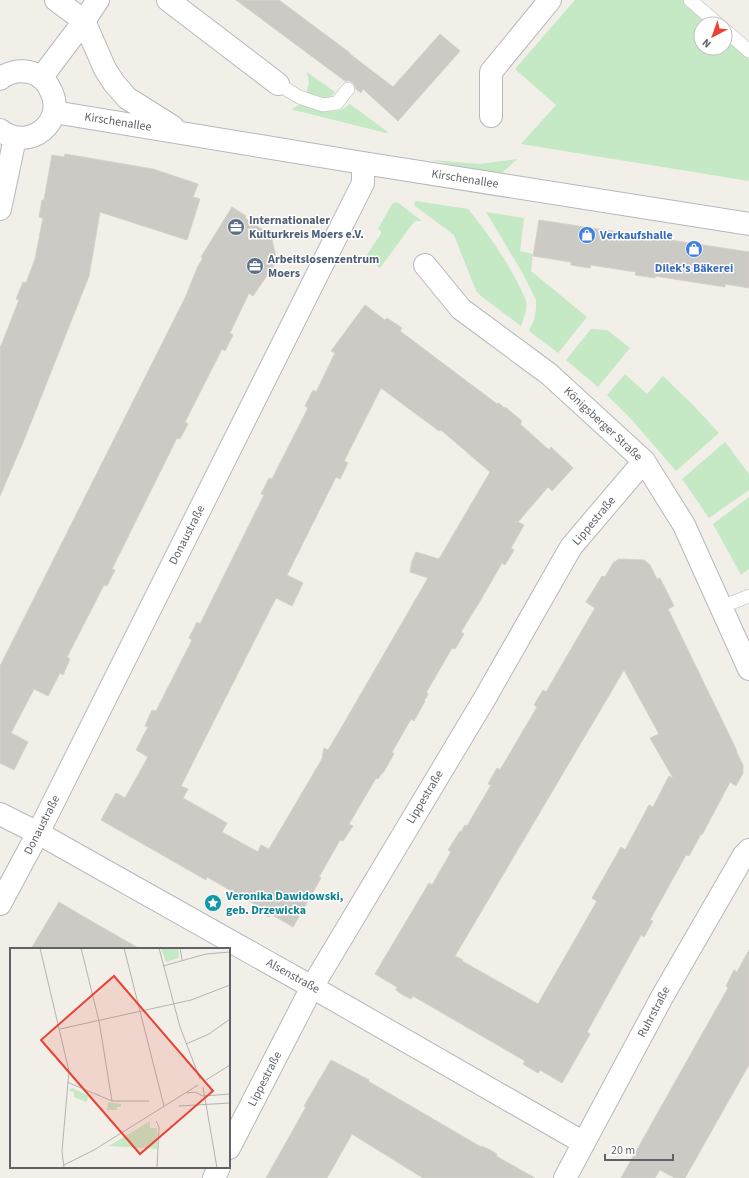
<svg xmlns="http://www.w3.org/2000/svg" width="749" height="1178" viewBox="0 0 749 1178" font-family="'Source Sans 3',sans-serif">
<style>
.green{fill:#c5e8c5}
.building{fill:#cccac5;stroke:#d6d1c6;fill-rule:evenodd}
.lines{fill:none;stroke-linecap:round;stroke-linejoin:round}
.service-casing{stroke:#b5b8bc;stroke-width:14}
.minor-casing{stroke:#b5b8bc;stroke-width:24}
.service{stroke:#fff;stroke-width:13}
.minor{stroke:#fff;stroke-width:22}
.labels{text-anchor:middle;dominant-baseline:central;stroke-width:3;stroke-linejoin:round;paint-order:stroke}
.street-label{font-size:12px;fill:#5f6368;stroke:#fff}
.service-label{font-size:12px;font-weight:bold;fill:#4e5e75;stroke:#fff;text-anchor:start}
.shop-label{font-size:12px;font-weight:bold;fill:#366cbe;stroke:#fff;text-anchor:start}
.culture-label{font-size:12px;font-weight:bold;fill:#0d838f;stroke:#fff;text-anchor:start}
.inset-road{fill:none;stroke:#b3b3b1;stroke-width:1}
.view{fill:#ea4335;fill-opacity:0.15;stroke:#ea4335;stroke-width:2}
.inset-edge{fill:none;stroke:#5f6368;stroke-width:2}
</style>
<rect width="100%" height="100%" fill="#f1efe8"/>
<!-- green -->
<path class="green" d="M575 0H683L710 24H701V48H725V37L749 59V181L521 144 556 105 515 69Z
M307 72 335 92 330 98 326 100 306 93 309 83Z
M301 102C320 109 333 118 350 104L388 132 386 133 294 110 292 109 299 105Z
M517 159 501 174 476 171 432 160 480 164Z
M416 201 468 209C492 239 509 263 525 298 529 307 524 317 521 326L481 296 476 291 454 235 415 206 414 204Z
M397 202 422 221H416L414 222 380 268 366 256 381 234V231L378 229 392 204 394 203Z
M486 212 524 218 520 251 533 254 531 271 587 317 558 353 529 331 534 320 536 309V300L523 274Z
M591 329 607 330 630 348 598 387 566 360Z
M625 374 647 394 663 376 692 404 719 433 676 471 632 420 607 395Z
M725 442 749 474V490L709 518 682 479Z
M749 497V569L741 575 713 524Z"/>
<!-- building -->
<path class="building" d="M236 0H279L350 53V54L393 87 440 34 460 51 398 121 363 89 361 93 356 89 355 86 353 83 350 81H345Z
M65 154 153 169 198 184 193 197 200 199 187 240 100 212 89 276 24 440 0 496V348L19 300 16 299 23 282 26 283 35 259 43 218 39 217 42 200H44L52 155 64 157Z
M232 207 246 216 245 218 271 235 277 261 253 296 249 293 230 333 233 335 225 351 222 349 185 422 188 424 180 439 177 438 112 569 115 570 107 586 104 585 67 657 70 659 63 675 60 673 48 696 34 689 11 733 28 742 14 770 0 763V666L186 296 197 268 203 258 201 257Z
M539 220 749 252V288L725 284V287L655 276V278L635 275 636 272 591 265 590 268 571 265V262L533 256Z
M365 305 385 320 387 318 402 328 400 331 497 404 499 403 504 408 505 407 522 421 520 424 549 450 551 447 573 468 552 491 548 487 518 522 524 525 511 548 514 550 505 565 502 563 480 601 461 632 464 634 455 649 452 648 426 693 428 694 424 701H425L414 721 411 719 392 752 394 754 383 773H382L378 779 376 778 349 824 353 826 343 841 340 840 319 877 321 878 293 927 271 914 269 917 254 908 256 905 207 877 206 880 101 820 116 793 125 798 148 757 136 750 148 727 145 726 152 710 156 711 192 640 189 638 197 622 200 624 264 495 261 494 269 478 272 479 308 408 305 406 313 390 316 392 335 353 331 351ZM381 388 439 431 441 430 490 472 439 559 416 552 412 561 410 572 428 578 340 730 328 750 324 748 322 759 269 849 261 845 258 852 222 832 227 823 183 798 188 789 181 786 276 598 292 606 303 583 287 575 336 477 340 479 348 463 344 461Z
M619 559 644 560 650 565 657 579 660 578 674 606 668 609 737 751H736L743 765V773L736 786 730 782 702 835 701 834 689 856 686 855 650 920 653 921 644 937 641 935 587 1032 590 1034 562 1083 540 1070 538 1073 523 1064 525 1061 413 996 411 999 403 995 396 990 397 987 375 974 429 883 432 885 451 852 448 850 460 831 461 832 465 825 467 826 491 785 488 784 497 768 500 770 537 707 534 705 543 690 546 692 595 608 586 602 602 576 605 577 613 563ZM624 670 659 734 650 738 673 778 669 776 653 807 649 805 625 850 621 847 592 898 597 901 538 1004 462 961 463 960 455 956Z
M59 902 79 914 140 949H31Z
M749 950V1065L746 1070 685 1178H675L660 1170 655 1178H621L728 988 726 986 734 970 737 972Z
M331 1060 369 1080 368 1081 481 1147 482 1146 490 1150 497 1154 496 1156 535 1178H423L352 1134 327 1178H266L306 1107 304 1106Z"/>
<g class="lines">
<!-- service casing -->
<g class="service-casing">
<path id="service" d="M690 0 718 24
M725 30 749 51
M278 84 299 97 323 105 337 103 348 89
M721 607 749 596"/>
</g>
<!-- minor casing -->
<g class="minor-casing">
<path id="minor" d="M56 0 84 21 105 69 114 83 127 98 173 127
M168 0 278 84
M41 78 84 21 98 0
M0 79C8 72 19 70 29 72 38 74 46 80 50 89 68 121 29 153 0 130
M54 112 363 163 749 224
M491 116V72L550 0
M0 209 15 138
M425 265 461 309 549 374 644 461 684 525 749 669
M0 814 38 833 312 987 584 1143
M0 904 38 833 363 183V163
M229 1148 312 987 485 698 571 547 644 461
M214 1178 219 1167
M565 1178 662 997 744 855 749 850"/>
</g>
<!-- service -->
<use href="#service" class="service"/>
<!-- minor -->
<use href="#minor" class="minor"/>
</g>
<!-- icons -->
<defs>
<g id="office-disc" transform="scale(0.9)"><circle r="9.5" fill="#5c6f8a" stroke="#fff"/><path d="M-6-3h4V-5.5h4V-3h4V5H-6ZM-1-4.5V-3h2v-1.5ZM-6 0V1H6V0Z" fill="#fff"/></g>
<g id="shop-disc" transform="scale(0.9)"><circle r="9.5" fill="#3f7fe0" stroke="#fff"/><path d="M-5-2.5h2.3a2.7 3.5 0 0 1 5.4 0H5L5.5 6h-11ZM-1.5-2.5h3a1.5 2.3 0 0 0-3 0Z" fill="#fff"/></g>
<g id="sight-disc" transform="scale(0.9)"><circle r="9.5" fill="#0f9aa8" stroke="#fff"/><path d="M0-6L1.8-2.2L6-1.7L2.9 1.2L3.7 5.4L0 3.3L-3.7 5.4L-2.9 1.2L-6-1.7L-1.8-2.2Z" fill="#fff"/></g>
</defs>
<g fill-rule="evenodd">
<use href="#office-disc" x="236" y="227"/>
<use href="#shop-disc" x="587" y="235"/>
<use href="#shop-disc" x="694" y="249"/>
<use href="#office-disc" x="255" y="266"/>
<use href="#sight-disc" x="213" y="903"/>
</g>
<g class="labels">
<!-- street labels -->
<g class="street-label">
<text transform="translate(118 122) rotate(9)">Kirschenallee</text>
<text transform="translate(465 179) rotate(9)">Kirschenallee</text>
<text transform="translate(603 424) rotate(43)">Königsberger Straße</text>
<text transform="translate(594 521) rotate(-50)">Lippestraße</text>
<text transform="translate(187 535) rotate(-63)">Donaustraße</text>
<text transform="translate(425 797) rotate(-59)">Lippestraße</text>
<text transform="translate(42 825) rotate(-63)">Donaustraße</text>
<text transform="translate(293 976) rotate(29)">Alsenstraße</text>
<text transform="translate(654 1012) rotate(-62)">Ruhrstraße</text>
<text transform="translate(265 1079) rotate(-63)">Lippestraße</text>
</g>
<!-- service labels -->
<g class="service-label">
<text x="249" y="220">Internationaler<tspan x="249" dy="14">Kulturkreis Moers e.V.</tspan></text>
<text x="268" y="259">Arbeitslosenzentrum<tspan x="268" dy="14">Moers</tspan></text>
</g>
<!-- shop labels -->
<g class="shop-label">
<text x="600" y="235">Verkaufshalle</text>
<text x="694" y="268" text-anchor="middle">Dilek's Bäkerei</text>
</g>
<!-- culture labels -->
<g class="culture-label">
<text x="226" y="896">Veronika Dawidowski,<tspan x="226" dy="14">geb. Drzewicka</tspan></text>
</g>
</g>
<!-- overview -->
<g transform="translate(10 948)">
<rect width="220" height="220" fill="#f1efe8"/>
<path d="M151 0H168L169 10 156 14ZM62 140 79 148 76 154 64 149V144L59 143ZM98 154 111 156V159H107V162H97ZM140 173V180H147V201L99 198Z" fill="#c5e8c5"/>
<path class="inset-road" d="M30 0 59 123 52 203 54 220M71 0 89 73 102 153M114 0 154 158M149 0 170 79 190 131M170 0 172 12M153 18 196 6 220 4M50 81 181 52 220 37M176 96 199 86 220 71M196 132 220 117M57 134 102 153H139M193 139 207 220M177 145 185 144 193 148 220 146M169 158 220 155M146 173 149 179 147 220M54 217 84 202 188 137"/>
<path class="view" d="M104 28 203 143 130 206 31 92Z"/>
<rect width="220" height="220" class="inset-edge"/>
</g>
<!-- north arrow -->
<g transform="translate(713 36) rotate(221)"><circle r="19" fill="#ffffff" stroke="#bfc1c3"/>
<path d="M0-3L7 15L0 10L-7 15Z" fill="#ea4335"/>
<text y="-6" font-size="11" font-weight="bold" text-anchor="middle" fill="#5f6368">N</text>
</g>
<!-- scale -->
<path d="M605 1154v6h68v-6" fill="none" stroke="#5f6368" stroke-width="2"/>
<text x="611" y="1154" font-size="12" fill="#5f6368" stroke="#ffffff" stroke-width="3" paint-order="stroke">20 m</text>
</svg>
